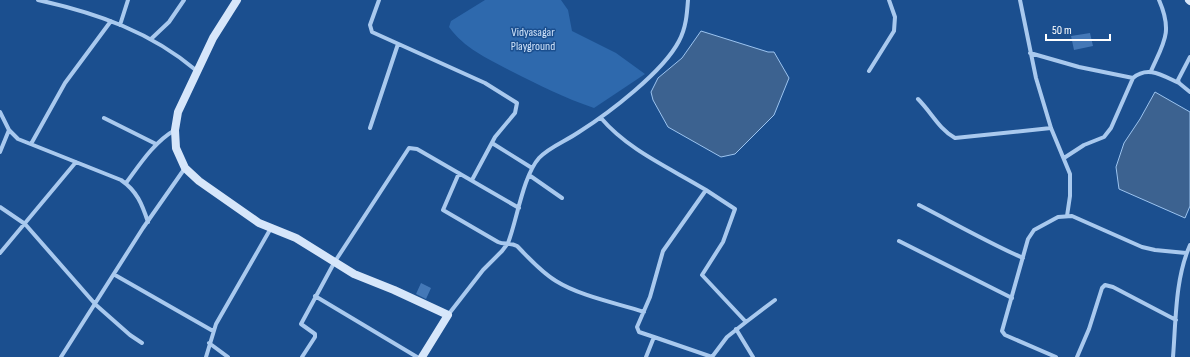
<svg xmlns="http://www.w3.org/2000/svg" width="1190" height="357" viewBox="0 0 1190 357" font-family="'Sofia Sans Condensed',sans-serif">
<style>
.green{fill:#2e69ad}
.water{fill:#3c6290;stroke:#9cc4f0}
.building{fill:#4478b7}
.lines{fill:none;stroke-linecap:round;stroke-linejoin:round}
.street{stroke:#a9c9ee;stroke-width:4}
.secondary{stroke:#d6e6fa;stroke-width:8}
.labels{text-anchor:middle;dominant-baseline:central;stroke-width:3;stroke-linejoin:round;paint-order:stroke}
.park-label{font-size:12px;fill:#cfe3fa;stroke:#1b4f8f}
</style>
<rect width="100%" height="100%" fill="#1b4f8f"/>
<!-- green -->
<path class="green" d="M485 0H561L568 10 572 31 616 53 645 74 594 108C564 98 539 85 511 71 488 59 464 48 449 27L451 21Z"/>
<!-- water -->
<path class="water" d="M701 31 768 52H774L789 78 774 115 735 154 721 157 668 127 653 100 651 92 658 78 682 58Z
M1155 92 1190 112V206L1185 218 1119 189 1116 167 1124 143 1140 119Z"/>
<!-- building -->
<path class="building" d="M1090 33 1093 46 1074 50 1071 36Z
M421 283 431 288 426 299 416 294Z"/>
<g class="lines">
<!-- street -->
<path class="street" d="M38 0C97 13 151 32 197 71
M379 0 370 25 372 32 485 83 517 103 515 113 495 137 472 180
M1020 0 1036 78 1051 128 1070 174V196L1067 216
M120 25 128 0
M151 39 169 22 184 0
M1030 53 1079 67 1133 78
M1190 57 1178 80 1179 83 1190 92
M869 71 894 31 895 17 889 0
M1151 71C1164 42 1173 32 1159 0
M918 99C932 113 938 128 955 138L1051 128
M0 112 9 130 18 139 121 180C137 191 142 204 148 222
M104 118 156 144
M601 118C628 150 670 168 706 190L663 251 650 297 637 327 639 332 654 337 646 357
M370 128 398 44
M492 143 532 168
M31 144 65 83 111 21
M0 152 9 130
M1064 158 1084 145 1104 137 1111 128 1133 78C1148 65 1163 76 1179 83
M459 173 443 210 498 242C504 245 510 242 517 246 529 258 541 272 556 281 580 296 616 303 644 312
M529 175 562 198
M126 183C140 164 154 142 175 130
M919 205C954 223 987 242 1023 258
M0 207 25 224 96 305 130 335 142 343
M899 241 1012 298
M0 253 76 162
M115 275 213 331
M315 296 417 357
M448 315 483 270 502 251 508 243C517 220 523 176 539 158 549 147 566 141 579 132 609 113 663 72 679 41 686 28 687 14 688 0
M746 322 775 300
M736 329 753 357
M654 337 712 357 727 337 746 322 702 275 723 242 735 209 706 190
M209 343 228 357
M61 357 143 228 185 168
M206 357 216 324 271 228
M302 357 315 337V334L301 324 334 263 409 148 417 149 519 208
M1056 357 1005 335 1002 331 1028 239 1034 230 1058 217 1072 216 1142 247 1155 250 1186 253
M1077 357 1089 329 1102 288 1105 285 1113 287 1176 320
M1173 357C1176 320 1175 279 1190 245"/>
<!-- secondary -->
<path class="secondary" d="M237 0 213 38 178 112 175 130 176 148 185 168 199 181 259 223 296 238 354 274 394 290 448 315 422 357
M1189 0 1190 1"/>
</g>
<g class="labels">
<!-- park labels -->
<g class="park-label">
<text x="533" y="32">Vidyasagar<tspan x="533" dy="14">Playground</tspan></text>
</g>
</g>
<!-- scale -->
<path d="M1046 34v6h64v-6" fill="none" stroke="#ffffff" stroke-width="2"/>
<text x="1052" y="34" font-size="12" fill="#ffffff" stroke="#1b4f8f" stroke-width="3" paint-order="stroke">50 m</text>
</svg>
